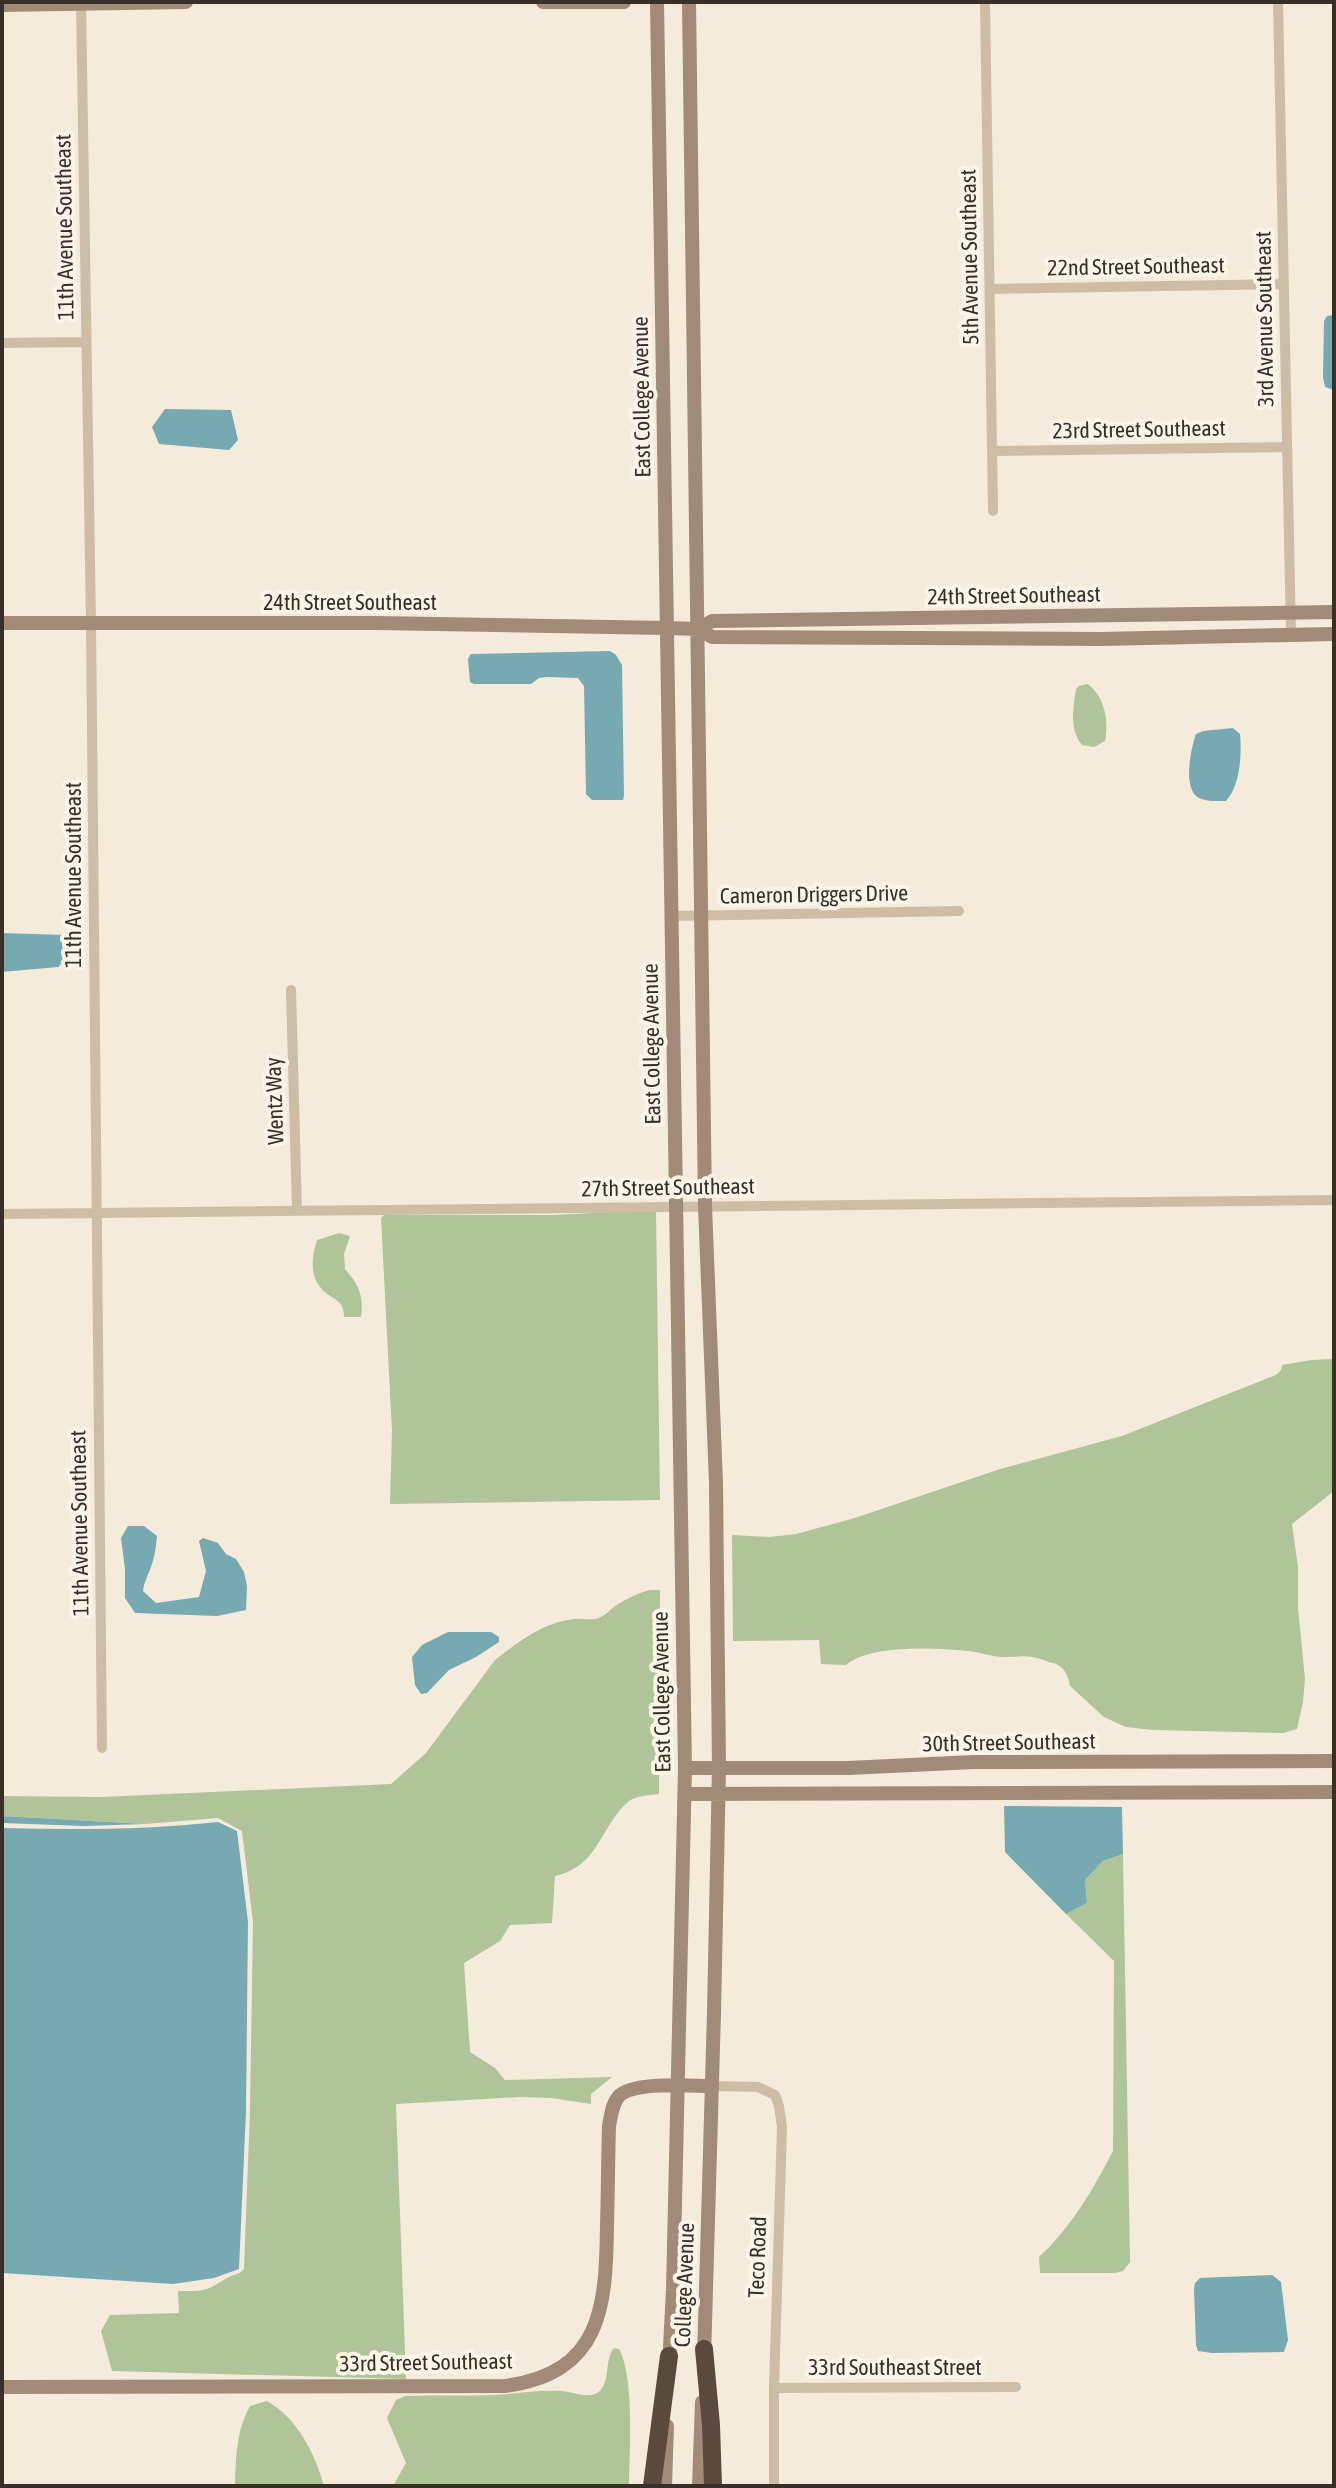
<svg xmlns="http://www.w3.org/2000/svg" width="1336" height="2488" viewBox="0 0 1336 2488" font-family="'Asap Condensed',sans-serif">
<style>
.green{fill:#b0c499}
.water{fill:#77a9b3}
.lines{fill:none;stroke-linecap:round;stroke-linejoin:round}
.street{stroke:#cdbda5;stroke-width:10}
.secondary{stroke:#a18b76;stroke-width:14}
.highway{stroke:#5a4a3d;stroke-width:18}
.labels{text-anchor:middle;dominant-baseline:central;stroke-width:8;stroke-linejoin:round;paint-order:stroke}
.street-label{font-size:22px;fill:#382f27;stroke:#fbf5e7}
</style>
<rect width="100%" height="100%" fill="#f4ebda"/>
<!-- green -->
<path class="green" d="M1088 684C1105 697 1109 722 1105 741L1094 747 1082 745C1069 729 1073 709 1076 689L1079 686Z
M611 1212H656L660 1500 390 1504 392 1431 381 1218 384 1215H554Z
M339 1233 350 1236 344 1254 345 1269C359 1285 364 1296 361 1317H344C344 1302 337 1301 326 1293 309 1279 311 1259 317 1240Z
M1334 1359V1491L1292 1524 1298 1567V1608L1305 1679 1303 1702 1297 1729 1283 1733 1153 1730 1126 1727 1104 1717 1070 1686C1069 1678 1065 1669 1058 1665 1055 1663 1050 1663 1046 1661 1026 1654 1024 1657 1004 1657 992 1657 980 1652 967 1651 935 1648 872 1644 846 1665L821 1664 819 1640 733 1641 732 1535 769 1537 796 1534 855 1518 1000 1469 1122 1436 1276 1375 1281 1370 1282 1365 1311 1360Z
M650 1590H660L659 1794C650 1795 636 1796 629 1801 599 1827 600 1866 555 1876L552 1923 510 1925 500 1941 464 1963 470 2052 495 2068 505 2080 612 2077 591 2094V2104L551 2098 519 2097 396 2104 406 2379 112 2371 101 2331 110 2315 179 2313 178 2291C206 2291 204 2292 227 2278 234 2274 239 2275 244 2269L250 2111 253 1922 242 1831 218 1818 145 1824 2 1816V1796L101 1797 391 1784 426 1753 495 1660C518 1642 544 1622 574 1619 583 1618 590 1621 599 1618 605 1615 610 1610 615 1606 626 1599 638 1593 650 1590Z
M1123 1854 1130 2262 1123 2271 1115 2273H1040L1039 2257C1070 2229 1094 2188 1113 2151L1114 1961 1066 1914 1087 1903 1085 1880 1103 1861Z
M614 2348 619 2349C635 2378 629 2452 629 2486H393L406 2463 387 2418 396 2400 405 2396C434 2395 463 2396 492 2395 515 2394 537 2390 560 2391 572 2391 585 2399 597 2393 611 2385 604 2359 614 2348Z
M267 2401C297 2418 315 2453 324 2486H235C236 2458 236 2431 250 2406Z"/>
<!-- water -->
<path class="water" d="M1334 315V390L1325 387 1323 377 1324 321 1327 316Z
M165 409 231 410 238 440 229 450 159 444 152 427Z
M610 651 616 655 622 665 624 796 623 800H592L586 794 584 686 578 678 547 677 539 678 531 684H474L470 682 468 659 471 654Z
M1233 728 1240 734C1242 755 1240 786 1226 801 1217 801 1207 802 1199 798 1182 789 1191 748 1196 734L1203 731Z
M2 933 66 935 69 957 58 967 2 972Z
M128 1526H144L157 1536C156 1546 155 1555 152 1564 149 1574 144 1581 143 1591L156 1603 199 1597 206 1571 199 1541 203 1538 218 1543 226 1554 236 1559 244 1572 247 1586 246 1610 217 1616 135 1613 125 1598V1569L121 1538Z
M448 1632H491L499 1637V1642L476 1657 449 1670 427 1693 421 1694 415 1685 412 1657 422 1645Z
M1004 1806 1122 1807 1123 1854 1103 1861 1085 1880 1087 1903 1066 1914 1005 1852Z
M2 1816 145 1824 84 1826 2 1823Z
M218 1822 237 1831 248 1922 246 2111 239 2269 214 2278 173 2284 2 2273V1828C75 1830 146 1830 218 1822Z
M1272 2275 1281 2282 1288 2340 1284 2352 1212 2353 1198 2351 1196 2345 1194 2289 1195 2283 1200 2278Z"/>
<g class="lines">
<!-- street -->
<path class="street" d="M81 2 91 623 102 1748
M985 2 993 511
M1278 2 1291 635
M990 289 1283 284
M2 343 86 342
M992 451 1286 447
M671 916 959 911
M291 990 297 1211
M2 1214 1334 1200
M712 2086 758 2087 775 2095 779 2106 782 2127 774 2388V2486
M774 2388 1016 2387"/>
<!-- secondary -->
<path class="secondary" d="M543 2H624
M657 2 685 1768 673 2290 669 2366
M689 2 705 1206 716 1483 719 1767 714 2013 704 2358
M2 5 186 2
M2 623H376L667 628 698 629 712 637 1101 639 1334 634
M698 629 712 621 1334 612
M685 1768H848L974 1762 1334 1761
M685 1794 1334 1792
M2 2387 505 2386C602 2373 606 2307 607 2225 608 2192 608 2159 609 2126 611 2116 612 2104 619 2096 634 2081 691 2086 712 2086
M665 2486 667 2426
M699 2486 702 2402"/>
<!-- highway -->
<path class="highway" d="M704 2349 711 2425 713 2486
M652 2486 669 2356"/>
</g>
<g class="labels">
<!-- street labels -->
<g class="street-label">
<text transform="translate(64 227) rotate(-91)">11th Avenue Southeast</text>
<text transform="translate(969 257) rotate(-91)">5th Avenue Southeast</text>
<text transform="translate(1136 266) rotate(-1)">22nd Street Southeast</text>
<text transform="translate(1264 319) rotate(-91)">3rd Avenue Southeast</text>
<text transform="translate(641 397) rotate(-91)">East College Avenue</text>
<text transform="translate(1139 429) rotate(-1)">23rd Street Southeast</text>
<text transform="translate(1014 595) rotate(-1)">24th Street Southeast</text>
<text x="350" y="602">24th Street Southeast</text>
<text transform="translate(73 875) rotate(-90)">11th Avenue Southeast</text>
<text transform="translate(814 894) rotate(-1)">Cameron Driggers Drive</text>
<text transform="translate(651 1044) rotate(-91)">East College Avenue</text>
<text transform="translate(274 1101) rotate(-92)">Wentz Way</text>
<text transform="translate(668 1187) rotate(-1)">27th Street Southeast</text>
<text transform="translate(79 1523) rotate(-91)">11th Avenue Southeast</text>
<text transform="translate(661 1692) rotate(-91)">East College Avenue</text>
<text transform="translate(1009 1742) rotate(-1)">30th Street Southeast</text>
<text transform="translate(757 2257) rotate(-88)">Teco Road</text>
<text transform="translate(684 2285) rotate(-88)">College Avenue</text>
<text transform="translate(426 2362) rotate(-1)">33rd Street Southeast</text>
<text x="895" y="2367">33rd Southeast Street</text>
</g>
</g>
<!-- border -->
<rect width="1336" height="2488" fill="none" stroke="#382f27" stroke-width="8"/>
</svg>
